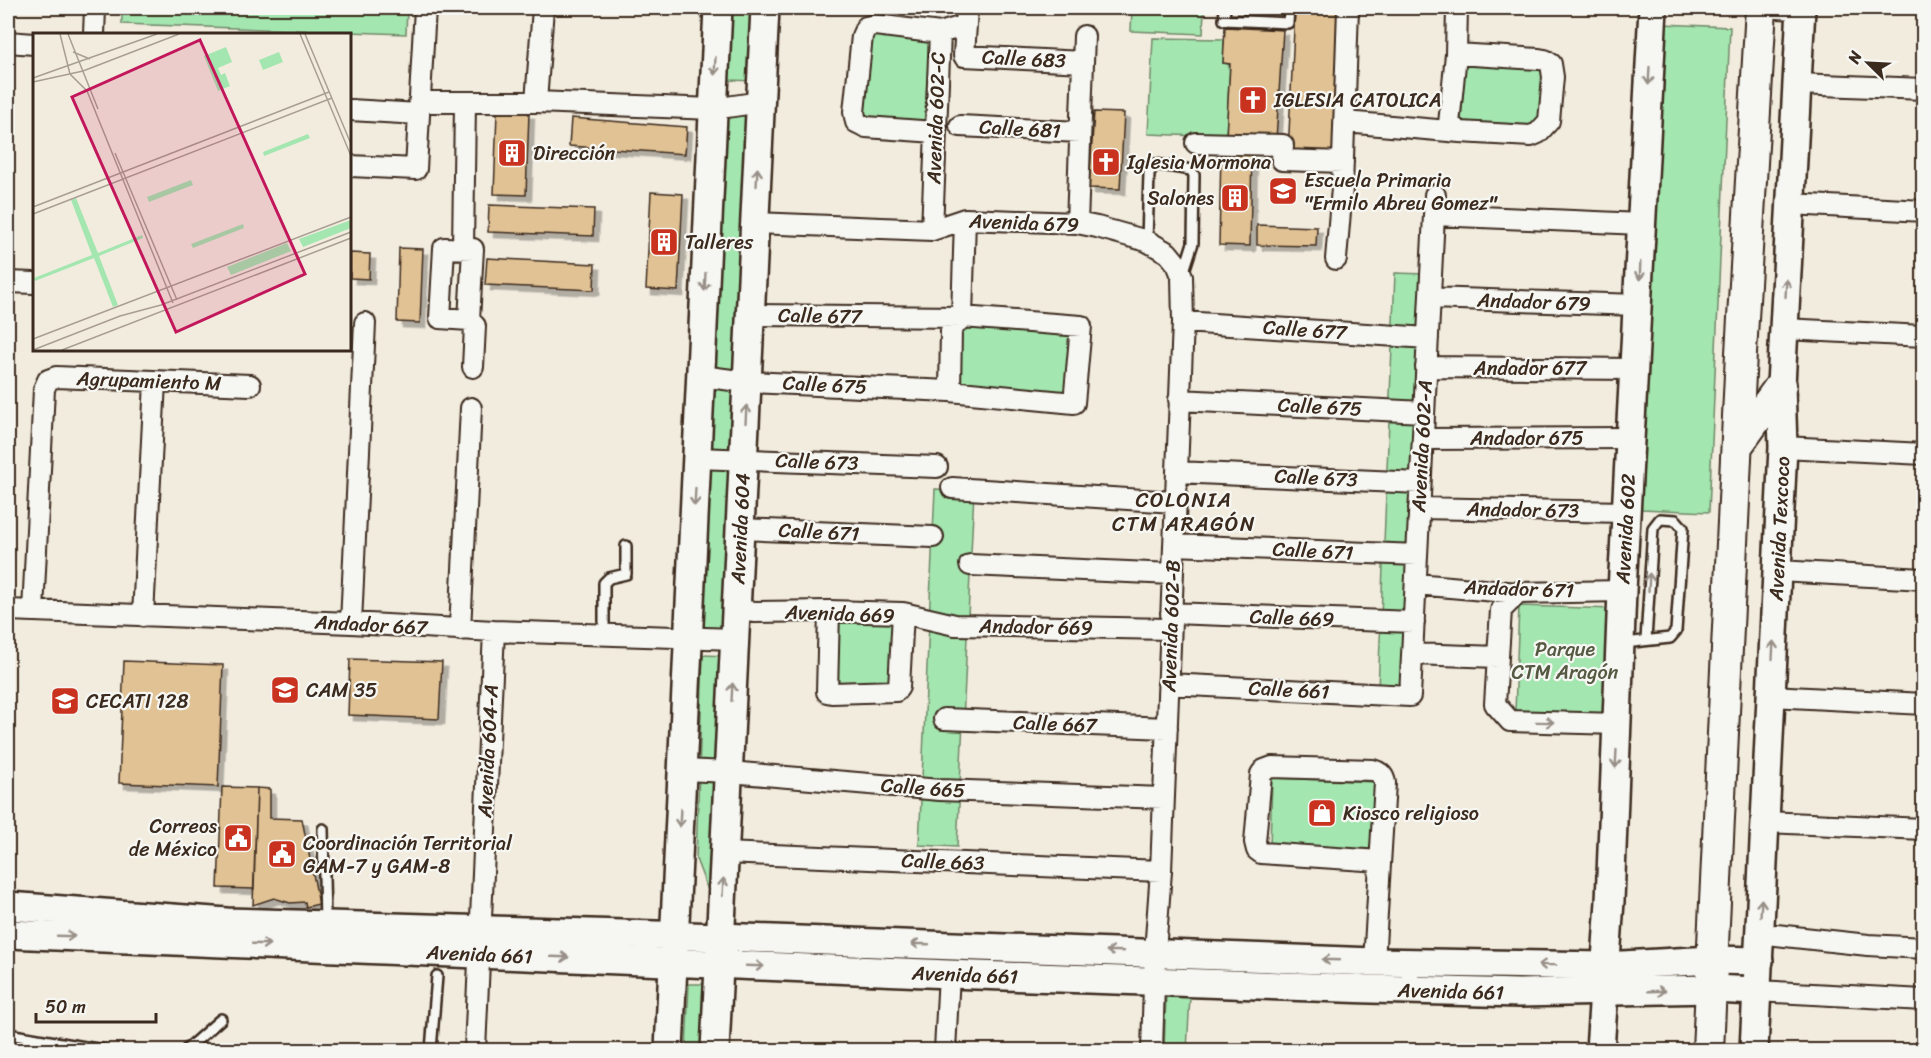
<svg xmlns="http://www.w3.org/2000/svg" width="1931" height="1058" viewBox="0 0 1931 1058" font-family="Sriracha,sans-serif">
<style>
.green{fill:#a4e6b0;stroke:#708867;stroke-width:1.5}
.building{fill:#e1c294;stroke:#3b2a1e;stroke-width:1.5;filter:url(#shadow)}
.lines{fill:none;stroke-linecap:round;stroke-linejoin:round}
.lane-casing{stroke:#3b2a1e;stroke-width:14}
.street-casing{stroke:#3b2a1e;stroke-width:24}
.secondary-casing{stroke:#3b2a1e;stroke-width:32}
.primary-casing{stroke:#3b2a1e;stroke-width:34}
.lane{stroke:#f6f6f2;stroke-width:9}
.street{stroke:#f6f6f2;stroke-width:20}
.secondary{stroke:#f6f6f2;stroke-width:27}
.primary{stroke:#f6f6f2;stroke-width:30}
.oneway{stroke:#989088}
.labels{text-anchor:middle;dominant-baseline:central;stroke-width:4.5;stroke-linejoin:round;paint-order:stroke}
.street-label{font-size:20px;fill:#3b2a1e;stroke:#f6f6f2}
.poi-label{font-size:20px;fill:#3b2a1e;stroke:#f6f6f2;text-anchor:start}
.park-label{font-size:20px;fill:#555942;stroke:#f6f6f2}
.neighbourhood-label{font-size:21px;letter-spacing:1.5px;fill:#3b2a1e;stroke:#f6f6f2}
.inset-road{fill:none;stroke:#a99e92;stroke-width:1.5}
.view{fill:#c2185b;fill-opacity:0.15;stroke:#c2185b;stroke-width:3}
.inset-edge{fill:none;stroke:#3b2a1e;stroke-width:3}
</style>
<defs>
<filter id="shadow"><feDropShadow dx="5.5" dy="5.5" stdDeviation="0" flood-color="#0004"/></filter>
</defs>
<rect width="100%" height="100%" fill="#f2ecdf"/>
<filter id="ink" filterUnits="userSpaceOnUse"><feTurbulence type="fractalNoise" baseFrequency=".0167" numOctaves="2"/><feDisplacementMap in="SourceGraphic" scale="12" xChannelSelector="R" yChannelSelector="G"/><feConvolveMatrix kernelMatrix="1 2 1 2 8 2 1 2 1" color-interpolation-filters="sRGB"/></filter>
<g filter="url(#ink)">
<!-- green -->
<path class="green" d="M122 8H407L406 34 122 24Z
M731 8H759L756 81 728 80Z
M1132 8 1204 9 1203 34 1131 31Z
M1662 24 1730 27 1709 512 1641 509Z
M869 35 930 39 924 124 863 120Z
M1153 38 1224 39 1223 63 1230 64 1226 137 1148 134Z
M1465 65 1543 70 1539 127 1461 122Z
M726 115 751 116 728 630 703 629Z
M1395 273 1426 274 1409 691 1378 690Z
M961 326 1072 334 1066 396 956 389Z
M935 489 974 491 957 847 919 845Z
M1519 606 1616 609 1611 716 1515 712Z
M834 615 899 619 895 688 830 685Z
M703 655 726 656 714 906 696 859Z
M1272 778 1376 782 1374 851 1270 847Z
M689 984H709L706 1050H686Z
M1166 996 1190 997 1187 1050H1164Z"/>
<!-- building -->
<path class="building" d="M1295 8H1343L1336 156 1288 154Z
M1225 27 1283 30 1276 140 1226 137 1230 64 1223 63Z
M497 112 529 113 526 195 494 194Z
M1094 112 1124 113 1120 189 1089 188Z
M571 118 687 127 685 154 569 146Z
M1221 151 1252 152 1250 246 1219 245Z
M651 192 683 194 678 291 646 289Z
M489 205 594 209 593 236 488 232Z
M1257 225 1317 227 1316 246 1257 245Z
M399 248 423 249 420 323 397 322Z
M350 253 370 254 369 279 350 278Z
M487 258 595 264 594 290 485 285Z
M350 659 442 662 439 719 348 715Z
M124 661 223 665 218 787 119 783Z
M222 787 257 788 254 889 218 888Z
M257 788 270 789V818L302 819 319 904 306 907 305 902 290 903 274 898 253 905Z
M1317 814a5 5 0 1 1 10 0a5 5 0 1 1-10 0Z"/>
<g class="lines">
<!-- lane casing -->
<g class="lane-casing">
<path id="lane" d="M1225 8 1224 20 1288 23 1289 8
M1147 241 1149 173 1155 164 1191 170 1194 175 1193 243 1183 274
M604 635V583L609 578 626 574V546
M1624 643 1670 638 1676 631 1683 528 1676 520 1660 519 1653 528 1646 640
M323 829 325 923
M8 1034 103 1050
M186 1050 221 1019
M431 1050 437 976"/>
</g>
<!-- street casing -->
<g class="street-casing">
<path id="street" d="M967 8 964 56 1083 62
M1777 8 1801 9
M94 34 95 8
M8 42 34 44
M1456 54 1539 59 1545 60 1551 64 1553 77 1549 121 1538 133 1531 136 1460 132 1449 124 1456 54 1457 8
M1797 84 1924 89
M419 102H536L713 109 761 102
M536 102 543 8
M350 110 419 114
M1345 122 1460 132
M960 126 1080 132
M935 132 866 127 856 122 854 112 862 36 866 27 875 25 940 33
M1196 143 1283 145 1282 160 1343 162
M350 166 416 169 425 8
M1790 204 1924 211
M1434 215 1641 224
M755 223 932 230 965 219 1077 223 1097 227 1147 241 1168 253 1177 264 1182 276 1183 322 1161 871 1155 952 1152 1050
M1077 223 1084 36
M932 230 940 33 966 25
M444 248 473 249 469 320 440 318Z
M463 249 465 103
M1336 259 1342 188 1348 8
M8 282 34 283
M1430 298 1638 305
M962 317 965 219
M469 320 475 326 473 367
M1183 322 1428 338
M1784 329 1924 336
M1426 367 1634 369
M701 376 747 382 950 391 1074 403 1081 326 962 317 750 315
M950 391 951 330 962 317
M1179 400 1424 412
M1423 439 1632 438
M1783 447 1924 454
M697 458 937 467
M1177 472 1420 483
M952 488 1175 502
M1419 508 1627 512
M740 529 933 537
M1174 545 1417 555
M970 565 1173 574
M1778 571 1924 579
M1416 584 1518 593 1622 591
M1518 593 1501 610 1495 704 1510 721 1618 724
M8 610 351 623 494 631 735 639
M736 610 755 612 829 611 903 613 899 687 896 691 832 693 827 692 829 611
M33 611 44 389 48 380 56 377 250 385
M903 613 955 625 1170 629
M1171 613 1414 622
M143 616 155 382
M351 623 365 323
M460 630 471 408
M1412 654 1498 657
M1168 684 1410 696 1435 195
M1770 696 1924 704
M944 719 1167 728
M683 770 729 772 940 790 1164 798
M1766 822 1924 829
M725 853 1161 871
M1776 935 1868 945 1924 948
M1374 962 1385 783C1384 776 1380 772 1373 770L1272 767 1264 770 1261 774 1255 842 1257 850 1261 853 1380 861
M1757 991 1924 1000
M475 1050 494 631
M945 1050 949 974"/>
</g>
<!-- secondary casing -->
<g class="secondary-casing">
<g id="secondary">
<path d="M8 906 227 922 721 937 1374 962 1605 966 1712 960 1759 961"/>
<path id="s1" d="M8 934 949 974 1371 989 1519 993 1712 989 1757 991"/>
<path d="M669 1050 718 8"/>
<path id="s2" d="M715 1050 765 8"/>
<path id="s3" d="M1600 1050 1610 901 1622 591 1653 8"/>
<path id="s4" d="M1754 1050 1783 447 1781 385 1801 8"/>
</g>
</g>
<!-- primary casing -->
<g class="primary-casing">
<path id="primary" d="M1737 446 1781 385
M1708 1050 1741 353 1761 8"/>
</g>
<!-- lane -->
<use href="#lane" class="lane"/>
<!-- street -->
<use href="#street" class="street"/>
<!-- secondary -->
<use href="#secondary" class="secondary"/>
<!-- primary -->
<use href="#primary" class="primary"/>
</g>
<!-- one-way arrows -->
<defs><path id="oneway-shaft" d="M-6 0H5M1.5-3L5.5 0L1.5 3" fill="none" stroke-width="1.6" stroke-linecap="round" stroke-linejoin="round" transform="scale(1.5)"/></defs>
<g class="oneway">
<use href="#oneway-shaft" transform="translate(715 66) rotate(93)"/>
<use href="#oneway-shaft" transform="translate(1649 76) rotate(93)"/>
<use href="#oneway-shaft" transform="translate(757 177) rotate(-87)"/>
<use href="#oneway-shaft" transform="translate(1640 271) rotate(92)"/>
<use href="#oneway-shaft" transform="translate(705 282) rotate(93)"/>
<use href="#oneway-shaft" transform="translate(1786 288) rotate(-87)"/>
<use href="#oneway-shaft" transform="translate(746 414) rotate(-87)"/>
<use href="#oneway-shaft" transform="translate(695 497) rotate(93)"/>
<use href="#oneway-shaft" transform="translate(1649 582) rotate(-87)"/>
<use href="#oneway-shaft" transform="translate(1773 650) rotate(-87)"/>
<use href="#oneway-shaft" transform="translate(732 692) rotate(-87)"/>
<use href="#oneway-shaft" transform="translate(1545 722) rotate(1)"/>
<use href="#oneway-shaft" transform="translate(1616 759) rotate(93)"/>
<use href="#oneway-shaft" transform="translate(680 818) rotate(93)"/>
<use href="#oneway-shaft" transform="translate(723 887) rotate(-87)"/>
<use href="#oneway-shaft" transform="translate(1761 908) rotate(-87)"/>
<use href="#oneway-shaft" transform="translate(66 936) rotate(2)"/>
<use href="#oneway-shaft" transform="translate(261 944) rotate(2)"/>
<use href="#oneway-shaft" transform="translate(920 944) rotate(-178)"/>
<use href="#oneway-shaft" transform="translate(1115 951) rotate(-178)"/>
<use href="#oneway-shaft" transform="translate(560 957) rotate(2)"/>
<use href="#oneway-shaft" transform="translate(1331 960) rotate(-178)"/>
<use href="#oneway-shaft" transform="translate(1547 965) rotate(-179)"/>
<use href="#oneway-shaft" transform="translate(755 966) rotate(2)"/>
<use href="#oneway-shaft" transform="translate(1657 991) rotate(-2)"/>
</g>
</g>
<!-- icons -->
<defs>
<g id="church-square" transform="scale(1.5)"><rect x="-9" y="-9" width="18" height="18" rx="4" fill="#c8321e" stroke="#f6f6f2"/><path d="M-1.2-6h2.4v3.5h3.3v2.4h-3.3V6h-2.4V-.1h-3.3v-2.4h3.3Z" fill="#fff"/></g>
<g id="building-square" transform="scale(1.5)"><rect x="-9" y="-9" width="18" height="18" rx="4" fill="#c8321e" stroke="#f6f6f2"/><path d="M-4-6H4V6H1V3H-1V6H-4ZM-2.5-4.3h1.7v1.8h-1.7ZM.8-4.3h1.7v1.8H.8ZM-2.5-1h1.7V.8h-1.7ZM.8-1h1.7V.8H.8Z" fill="#fff"/></g>
<g id="school-square" transform="scale(1.5)"><rect x="-9" y="-9" width="18" height="18" rx="4" fill="#c8321e" stroke="#f6f6f2"/><path d="M0-5L7-2L0 1L-7-2ZM-4 1L0 2.5L4 1V4Q0 6-4 4Z" fill="#fff"/></g>
<g id="university-square" transform="scale(1.5)"><rect x="-9" y="-9" width="18" height="18" rx="4" fill="#c8321e" stroke="#f6f6f2"/><path d="M0-5L7-2L0 1L-7-2ZM-4 1L0 2.5L4 1V4Q0 6-4 4Z" fill="#fff"/></g>
<g id="shop-square" transform="scale(1.5)"><rect x="-9" y="-9" width="18" height="18" rx="4" fill="#c8321e" stroke="#f6f6f2"/><path d="M-5-2.5h2.3a2.7 3.5 0 0 1 5.4 0H5L5.5 6h-11ZM-1.5-2.5h3a1.5 2.3 0 0 0-3 0Z" fill="#fff"/></g>
<g id="civic-square" transform="scale(1.5)"><rect x="-9" y="-9" width="18" height="18" rx="4" fill="#c8321e" stroke="#f6f6f2"/><path d="M-.6-6.5H3V-4.5H.6V-3L4-1V1h2V6H-6V1h2V-1L-.6-3ZM-1.2 2.5V6h2.4V2.5Z" fill="#fff"/></g>
</defs>
<g fill-rule="evenodd">
<use href="#church-square" x="1253" y="100"/>
<use href="#building-square" x="512" y="153"/>
<use href="#church-square" x="1106" y="162"/>
<use href="#school-square" x="1283" y="191"/>
<use href="#building-square" x="1235" y="198"/>
<use href="#building-square" x="664" y="242"/>
<use href="#school-square" x="285" y="690"/>
<use href="#university-square" x="65" y="701"/>
<use href="#shop-square" x="1322" y="813"/>
<use href="#civic-square" x="238" y="838"/>
<use href="#civic-square" x="282" y="854"/>
</g>
<g class="labels">
<!-- street labels -->
<g class="street-label">
<text transform="translate(1024 59) rotate(3)">Calle 683</text>
<text transform="translate(936 118) rotate(-88)">Avenida 602-C</text>
<text transform="translate(1020 129) rotate(3)">Calle 681</text>
<text transform="translate(1024 223) rotate(2)">Avenida 679</text>
<text transform="translate(1534 302) rotate(2)">Andador 679</text>
<text transform="translate(820 316) rotate(1)">Calle 677</text>
<text transform="translate(1305 330) rotate(4)">Calle 677</text>
<text x="1530" y="368">Andador 677</text>
<text transform="translate(149 381) rotate(2)">Agrupamiento M</text>
<text transform="translate(825 385) rotate(3)">Calle 675</text>
<text transform="translate(1320 407) rotate(3)">Calle 675</text>
<text x="1527" y="438">Andador 675</text>
<text transform="translate(1422 446) rotate(-87)">Avenida 602-A</text>
<text transform="translate(817 462) rotate(2)">Calle 673</text>
<text transform="translate(1316 478) rotate(3)">Calle 673</text>
<text transform="translate(1523 510) rotate(1)">Andador 673</text>
<text stroke="none"><textPath href="#s2" startOffset="522">Avenida 604</textPath></text>
<text stroke="none"><textPath href="#s3" startOffset="522">Avenida 602</textPath></text>
<text stroke="none"><textPath href="#s4" startOffset="522">Avenida Texcoco</textPath></text>
<text transform="translate(819 532) rotate(3)">Calle 671</text>
<text transform="translate(1313 551) rotate(3)">Calle 671</text>
<text transform="translate(1519 589) rotate(2)">Andador 671</text>
<text transform="translate(840 614) rotate(2)">Avenida 669</text>
<text transform="translate(1292 618) rotate(2)">Calle 669</text>
<text transform="translate(371 625) rotate(3)">Andador 667</text>
<text transform="translate(1171 626) rotate(-88)">Avenida 602-B</text>
<text transform="translate(1036 627) rotate(1)">Andador 669</text>
<text transform="translate(1289 690) rotate(3)">Calle 661</text>
<text transform="translate(1055 724) rotate(2)">Calle 667</text>
<text transform="translate(488 751) rotate(-87)">Avenida 604-A</text>
<text transform="translate(923 788) rotate(4)">Calle 665</text>
<text transform="translate(943 862) rotate(2)">Calle 663</text>
<text stroke="none"><textPath href="#s1" startOffset="472">Avenida 661</textPath></text>
<text stroke="none"><textPath href="#s1" startOffset="958">Avenida 661</textPath></text>
<text stroke="none"><textPath href="#s1" startOffset="1444">Avenida 661</textPath></text>
</g>
<!-- poi labels -->
<g class="poi-label">
<text x="1274" y="100">IGLESIA CATOLICA</text>
<text x="533" y="153">Dirección</text>
<text x="1127" y="162">Iglesia Mormona</text>
<text x="1304" y="180">Escuela Primaria<tspan x="1304" dy="23">"Ermilo Abreu Gomez"</tspan></text>
<text x="1214" y="198" text-anchor="end">Salones</text>
<text x="685" y="242">Talleres</text>
<text x="306" y="690">CAM 35</text>
<text x="86" y="701">CECATI 128</text>
<text x="1343" y="813">Kiosco religioso</text>
<text x="217" y="826" text-anchor="end">Correos<tspan x="217" dy="23">de México</tspan></text>
<text x="303" y="843">Coordinación Territorial<tspan x="303" dy="23">GAM-7 y GAM-8</tspan></text>
</g>
<!-- park labels -->
<g class="park-label">
<text x="1565" y="649">Parque<tspan x="1565" dy="23">CTM Aragón</tspan></text>
</g>
<!-- neighbourhood labels -->
<g class="neighbourhood-label">
<text x="1184" y="500">COLONIA<tspan x="1184" dy="24">CTM ARAGÓN</tspan></text>
</g>
</g>
<!-- overview -->
<g transform="translate(33 33)">
<rect width="318" height="318" fill="#f2ecdf"/>
<path d="M193 14 199 29 185 35 188 42 192 40 197 53 185 58 171 23ZM246 19 250 29 230 37 226 27ZM275 101 277 105 231 123 230 119ZM158 147 160 152 116 169 114 164ZM43 165 65 220 109 202 110 205 66 223 85 272 80 274 61 225 2 248 1 245 59 222 38 167ZM318 187V195L270 214 266 206ZM210 191 211 195 160 215 158 211ZM254 210 258 218 198 242 194 234Z" fill="#a4e6b0"/>
<path class="inset-road" d="M27 1 37 41 54 58 140 270M35 1 65 76M267 1 318 123M272 1 318 111M40 19 57 26M0 45 124 1M0 49 50 38 146 1M82 120 144 267M0 174 296 59M0 181 299 65M0 306 318 184M0 317 87 283 128 272 318 199M29 317 318 205"/>
<path class="view" d="M167 7 272 241 143 299 39 64Z"/>
<rect width="318" height="318" class="inset-edge"/>
</g>
<!-- margin -->
<rect width="1931" height="1058" fill="none" stroke="#f6f6f2" stroke-width="30"/>
<rect x="15" y="15" width="1901" height="1028" fill="none" stroke="#3b2a1e" stroke-width="2" filter="url(#ink)"/>
<!-- north arrow -->
<g transform="translate(1868 63) rotate(294)" stroke="#f6f6f2" stroke-width="4.5" paint-order="stroke">
<path d="M0-4.5L10 22L0 15L-10 22Z" fill="#3b2a1e"/>
<text y="-9" font-size="16" font-weight="bold" text-anchor="middle" fill="#3b2a1e">N</text>
</g>
<!-- scale -->
<path d="M36 1013v9h120v-9" fill="none" stroke="#3b2a1e" stroke-width="3"/>
<text x="45" y="1013" font-size="18" fill="#3b2a1e" stroke="#f6f6f2" stroke-width="4.5" paint-order="stroke">50 m</text>
</svg>
